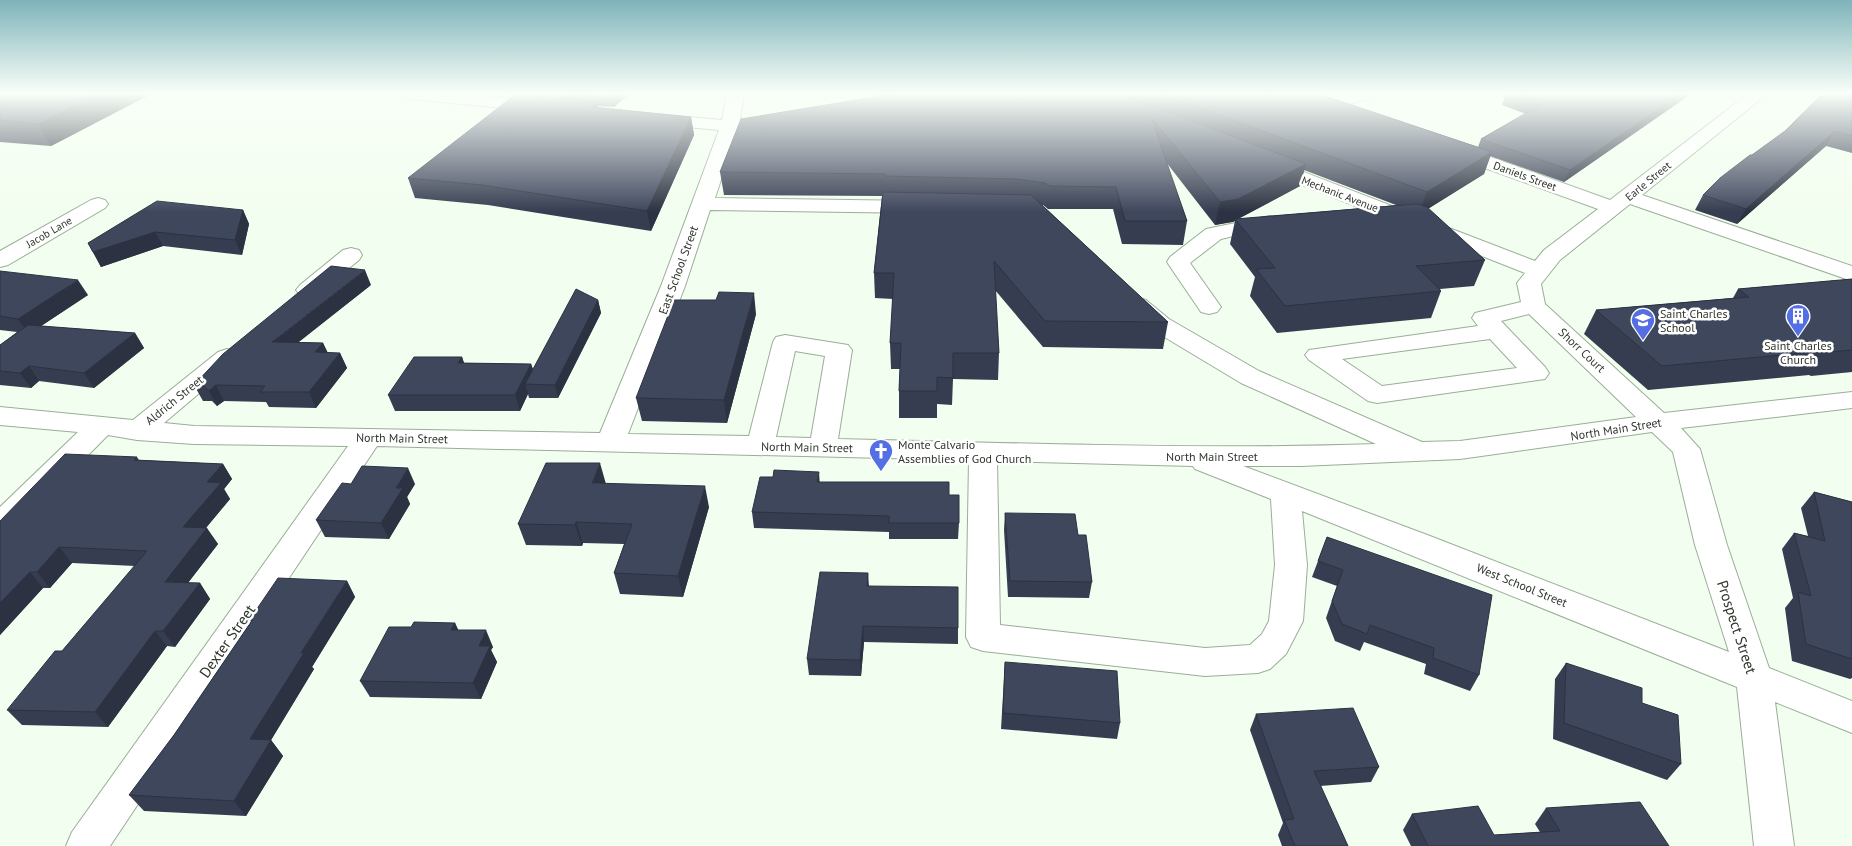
<svg xmlns="http://www.w3.org/2000/svg" width="1852" height="846" viewBox="0 0 1852 846" font-family="'PT Sans',sans-serif">
<style>
.lines{fill:none;stroke-linecap:round;stroke-linejoin:round}
.minor-casing{stroke:#9aae97;stroke-width:2}
.minor{fill:#fff;fill-rule:evenodd}
.wall{fill:#363d50;fill-rule:evenodd}
.shaded-wall{fill:#2c3241}
.building{fill:#3f475d;stroke:#2c3241}
.labels{text-anchor:middle;dominant-baseline:central;stroke-width:5;stroke-linejoin:round;paint-order:stroke}
.far-street-label{font-size:11px;fill:#2e362c;stroke:#fff}
.street-label{font-size:12px;fill:#2e362c;stroke:#fff}
.poi-label{font-size:12px;fill:#2e362c;stroke:#fff;text-anchor:start}
.near-street-label{font-size:15px;fill:#2e362c;stroke:#fff}
</style>
<rect width="100%" height="100%" fill="#f2feef"/>
<g class="lines">
<!-- minor casing -->
<g class="minor-casing">
<path id="minor" d="M403 94H463L542 102 548 103 551 107 548 111 542 112 412 99 406 98Z
M727 94H744L740 120 776 117 782 118 785 122 782 126 737 131 715 198 920 201 927 203 930 207 927 211 920 213 710 210 685 286 628 434 749 436 773 342 776 337 785 335 848 345 852 350 838 439C1018 443 1197 450 1376 444L1241 383 1151 329 1126 305 1130 300 1138 298 1146 300 1169 319 1259 371 1422 442 1460 441 1636 417 1529 314 1501 321 1545 367 1549 373 1545 379 1377 403 1368 401 1309 360 1305 355 1309 350 1478 326 1472 318 1475 313 1521 302 1517 283 1525 273 1261 169 1258 165 1261 161 1268 159 1275 161 1535 261 1544 250 1598 209 1446 154 1444 150 1446 146 1453 144 1460 146 1610 200 1748 94H1767L1642 195 1852 266V281L1630 204 1560 260 1541 284 1545 304 1664 413 1852 392V408L1681 428 1700 449 1727 545 1769 668 1852 701V733L1775 702 1794 846H1754L1737 687 1302 511 1307 565 1303 621 1286 654 1270 669 1258 673 1205 676 983 651 971 647 966 637 969 460 377 446 110 846H66L72 832 348 446 194 444 137 440 108 435 11 533 0 536V507L78 432 0 425V407L133 420 218 352 227 349 236 352 240 357 236 362 164 423 194 426 600 433 661 286 719 130 655 124 649 123 646 119 649 115 655 114 722 120ZM1490 339 1517 368 1382 386 1342 359ZM795 351 825 356 811 438 776 437ZM1652 432 1673 452 1695 545 1729 652 1430 536 1243 466H1301L1460 459ZM997 461 1193 466 1195 469 1271 499 1275 565 1269 621 1262 634 1250 645 1205 648 1000 625Z
M1346 94H1374L1371 98 1326 110 1320 109 1317 105 1320 101Z
M98 198 105 200 108 204 105 208 8 265 0 267V251L91 200Z
M1270 216 1277 218 1281 222 1277 226 1221 239 1190 263 1221 307 1217 312 1209 314 1201 312 1167 262 1170 257 1206 229Z
M351 248 359 250 362 255 359 260 316 295 308 297 300 295 296 290 300 285 343 250Z"/>
</g>
<!-- minor -->
<use href="#minor" class="minor"/>
</g>
<!-- wall -->
<path class="wall" d="M0 94H151L51 146 0 142Z
M535 94H629L614 107 597 106 598 107 691 117 694 135 651 231 488 205 415 198 408 178 535 96Z
M873 94H1319L1478 147 1481 139 1526 114 1502 105 1506 94H1691L1564 182 1490 156 1484 174 1428 209 1485 260 1474 286 1440 289 1441 291 1431 318 1277 333 1250 296 1255 277 1230 244 1235 221 1215 225 1166 162 1187 221 1183 245 1122 244 1113 209H1048L1043 205H1042L1168 322 1163 349 1043 347 995 290 999 353 998 380 953 379 952 405 937 404V418H899V391L900 369H891L890 343 893 299 875 298 874 273 882 196 724 195 720 172 875 97ZM1304 170 1396 205 1238 219 1300 186Z
M1852 94V153L1826 146 1737 224 1695 210 1703 195 1752 155 1785 131 1823 96Z
M243 210 249 224 242 255 163 246 101 267 88 243Z
M0 271 88 295 41 326 135 333 144 348 94 388 39 381 31 388 0 385V345L17 332 0 330Z
M1852 279V372L1811 376 1809 375 1648 390 1584 334 1596 310 1733 298 1738 289Z
M371 285 298 342 323 343 328 353H340L347 368 316 408 269 407 266 402 224 401 217 406 212 401H203L194 385Z
M598 300 601 313 558 398H529L528 394 520 411H395L388 395 462 357 464 363 531 364 533 369Z
M756 314 727 423 642 421 636 398Z
M137 457 139 460 223 464 232 479 224 489 230 499 206 528 218 544 188 583H200L210 599 175 647 167 646 108 727 22 725 7 710 62 651 135 566 72 563 50 588H43L0 635V521Z
M820 482 949 495 959 523 958 539H889V532L754 528 752 512Z
M415 484 407 497 410 504 389 539 325 537 316 520Z
M605 484 709 507 683 597 620 594 614 573 624 544 583 543 582 546 526 545 518 524Z
M1814 492 1852 502V678L1850 679 1792 661 1785 608 1793 598 1782 549 1794 533 1808 536 1801 508Z
M1005 513 1078 535 1092 582 1089 598 1008 597 1004 530Z
M1327 537 1479 675 1470 691 1424 674 1426 664 1364 642 1360 651 1335 641 1326 618 1337 586 1312 577Z
M868 573 869 586 958 628V644L864 642 861 676 809 675 807 659Z
M347 581 355 597 312 667 314 669 271 740 283 756 246 816 144 811 129 795 174 735 251 622 250 619Z
M455 623 458 630 493 647 491 650 497 662 481 699 370 697 360 681 411 627Z
M1005 662 1120 723 1117 739 1001 729Z
M1566 663 1642 703 1681 764 1667 780 1553 739 1555 679Z
M1256 714 1379 767 1371 782 1320 786 1348 846H1282L1278 835 1283 823 1250 730Z
M1546 808 1669 846H1411L1403 830 1412 814 1494 835 1540 832 1535 824Z"/>
<!-- shaded-wall -->
<path class="shaded-wall" d="M98 94H151L51 146 38 124Z
M617 94H629L614 107 612 98Z
M1680 94H1691L1564 182 1570 170Z
M597 102 600 120 591 107Z
M691 117 694 135 651 231 647 211Z
M1835 131 1826 146 1737 224 1746 209Z
M1492 152 1484 174 1419 214 1427 192Z
M1306 164 1300 186 1236 220 1235 219V221L1233 222 1215 225 1220 202Z
M243 210 249 224 242 255 235 240Z
M155 232 163 246 101 267 93 252Z
M365 270 371 285 280 357 272 342Z
M78 280 88 295 29 334 18 319Z
M754 293 756 314 727 423 724 400Z
M598 300 601 313 558 398 555 385Z
M135 333 144 348 94 388 84 373Z
M323 343 330 358 315 352Z
M340 353 347 368 316 408 309 392Z
M462 357 467 372 458 363Z
M531 364 536 379 525 384 528 394 520 411 515 395Z
M29 366 39 381 31 388 20 373Z
M216 385 224 401 217 406 209 391Z
M600 463 606 484 592 483Z
M223 464 232 479 224 489 230 499 193 543 183 527 207 482Z
M408 468 415 484 407 497 410 504 389 539 381 523 396 488Z
M819 472 820 488 817 482Z
M705 486 709 507 683 597 678 576Z
M576 522 583 543 582 546 575 525Z
M207 528 218 544 176 598 165 582Z
M59 547 72 563 50 588 37 572Z
M30 572 43 588 0 635V603Z
M347 581 355 597 312 667 314 669 262 755 250 739 301 653Z
M200 583 210 599 175 647 163 631Z
M455 623 463 640 451 630Z
M863 626 864 642 861 676 860 660Z
M486 630 493 647 491 650 497 662 481 699 473 683 479 646Z
M155 631 167 646 108 727 95 712Z
M271 740 283 756 246 816 234 801Z"/>
<!-- building -->
<path class="building" d="M0 94H98L38 124 0 120Z
M516 94 597 102 591 107 691 117 647 211 482 185 408 178Z
M571 94H617L612 98Z
M877 94H891L878 95Z
M892 94H1120L1306 164 1238 199 1220 202 1151 117 1187 221H1125L1116 187 1050 186 1045 183 1016 179 885 176V174L720 172 741 119Z
M1163 94H1319L1492 152 1427 192Z
M1506 94H1680L1570 170 1481 139 1540 105Z
M1826 94H1852V136L1835 131 1746 209 1703 195 1720 178 1750 155H1752L1785 131 1820 96H1823Z
M883 192 1031 195 1168 322 1045 321 994 261 999 353H953V378L937 377V391H899L901 343H890L894 273H874Z
M157 201 243 210 235 240 155 232 93 252 88 243Z
M1417 204 1427 207 1485 260 1416 266 1441 291 1285 306 1256 269 1275 268 1235 219Z
M331 266 365 270 272 342 323 343 315 352 340 353 309 392H260L265 386 216 385 209 391 203 385H194L223 354Z
M0 271 78 280 18 319 0 316Z
M1852 279V350L1828 352 1825 351 1662 366 1596 310 1749 297 1738 289Z
M576 289 598 300 555 385 525 384Z
M719 292 754 293 724 400 636 398 674 300H716Z
M28 325 135 333 84 373 29 366 20 373 0 371V345Z
M414 357H462L458 363 531 364 515 395H388Z
M65 454 137 457 134 460 223 464 207 482 221 483 183 527 207 528 165 582 200 583 163 631H155L95 712 7 710 55 651H62L147 551 59 547 37 572H30L0 603V521Z
M546 463H600L592 483 705 486 678 576 614 573 632 524 576 522 575 525 518 524Z
M362 466 408 468 396 488H403L381 523 316 520 342 483 351 484Z
M774 470 819 472 817 482H949V495H959V523H889V516L752 512 760 477H773Z
M1814 492 1852 502V659L1806 644 1798 592 1811 596 1794 533 1825 541Z
M1005 513 1075 514 1078 535H1086L1092 582 1010 581Z
M1327 537 1492 595 1479 675 1433 658 1434 648 1370 625 1367 634 1342 624 1332 601 1343 570 1318 561Z
M820 572 868 573 867 586 958 587V628L863 626 860 660 807 659Z
M278 578 347 581 301 653H304L250 739 271 740 234 801 129 795 174 735 253 619H250Z
M414 622 455 623 451 630H486L479 646H490L473 683 360 681 389 627H411Z
M1005 662 1117 671 1120 723 1003 713Z
M1566 663 1642 688V703L1678 715 1681 764 1564 723Z
M1353 708 1379 767 1314 771 1348 846H1295L1284 820 1294 819 1256 714Z
M1640 802 1669 846H1428L1412 814 1478 806 1494 835 1560 831 1546 808Z"/>
<!-- sky -->
<linearGradient id="sky" x2="0" y2="1"><stop stop-color="#7eb3ba"/><stop offset="0.44" stop-color="#f9fff8"/><stop offset="1" stop-color="#f9fff8" stop-opacity="0"/></linearGradient>
<rect width="1852" height="212" fill="url(#sky)"/>
<!-- icons -->
<defs>
<g id="building-pin" transform="scale(1.25)"><path d="M0 17L-7.5 6A9.5 9.5 0 1 1 7.5 6Z" fill="#546fe4" stroke="#fff"/><path d="M-4-6H4V6H1V3H-1V6H-4ZM-2.5-4.3h1.7v1.8h-1.7ZM.8-4.3h1.7v1.8H.8ZM-2.5-1h1.7V.8h-1.7ZM.8-1h1.7V.8H.8Z" fill="#fff"/></g>
<g id="school-pin" transform="scale(1.25)"><path d="M0 17L-7.5 6A9.5 9.5 0 1 1 7.5 6Z" fill="#546fe4" stroke="#fff"/><path d="M0-5L7-2L0 1L-7-2ZM-4 1L0 2.5L4 1V4Q0 6-4 4Z" fill="#fff"/></g>
<g id="church-pin" transform="scale(1.25)"><path d="M0 17L-7.5 6A9.5 9.5 0 1 1 7.5 6Z" fill="#546fe4" stroke="#fff"/><path d="M-1.2-6h2.4v3.5h3.3v2.4h-3.3V6h-2.4V-.1h-3.3v-2.4h3.3Z" fill="#fff"/></g>
</defs>
<g fill-rule="evenodd">
<use href="#building-pin" x="1798" y="316"/>
<use href="#school-pin" x="1643" y="320"/>
<use href="#church-pin" x="881" y="451"/>
</g>
<g class="labels">
<!-- far-street labels -->
<g class="far-street-label">
<text transform="translate(1525 176) rotate(20)">Daniels Street</text>
<text transform="translate(1648 181) rotate(-39)">Earle Street</text>
<text transform="translate(1340 194) rotate(21)">Mechanic Avenue</text>
<text transform="translate(49 232) rotate(-30)">Jacob Lane</text>
</g>
<!-- street labels -->
<g class="street-label">
<text transform="translate(678 270) rotate(-70)">East School Street</text>
<text transform="translate(1582 350) rotate(43)">Shorr Court</text>
<text transform="translate(174 400) rotate(-39)">Aldrich Street</text>
<text transform="translate(1616 429) rotate(-9)">North Main Street</text>
<text transform="translate(402 438) rotate(1)">North Main Street</text>
<text transform="translate(807 447) rotate(1)">North Main Street</text>
<text x="1212" y="456">North Main Street</text>
<text transform="translate(1522 585) rotate(22)">West School Street</text>
</g>
<!-- poi labels -->
<g class="poi-label">
<text x="1660" y="313">Saint Charles<tspan x="1660" dy="14">School</tspan></text>
<text x="1798" y="345" text-anchor="middle">Saint Charles<tspan x="1798" dy="14">Church</tspan></text>
<text x="898" y="444">Monte Calvario<tspan x="898" dy="14">Assemblies of God Church</tspan></text>
</g>
<!-- near-street labels -->
<g class="near-street-label">
<text transform="translate(1737 627) rotate(72)">Prospect Street</text>
<text transform="translate(227 641) rotate(-55)">Dexter Street</text>
</g>
</g>
</svg>
